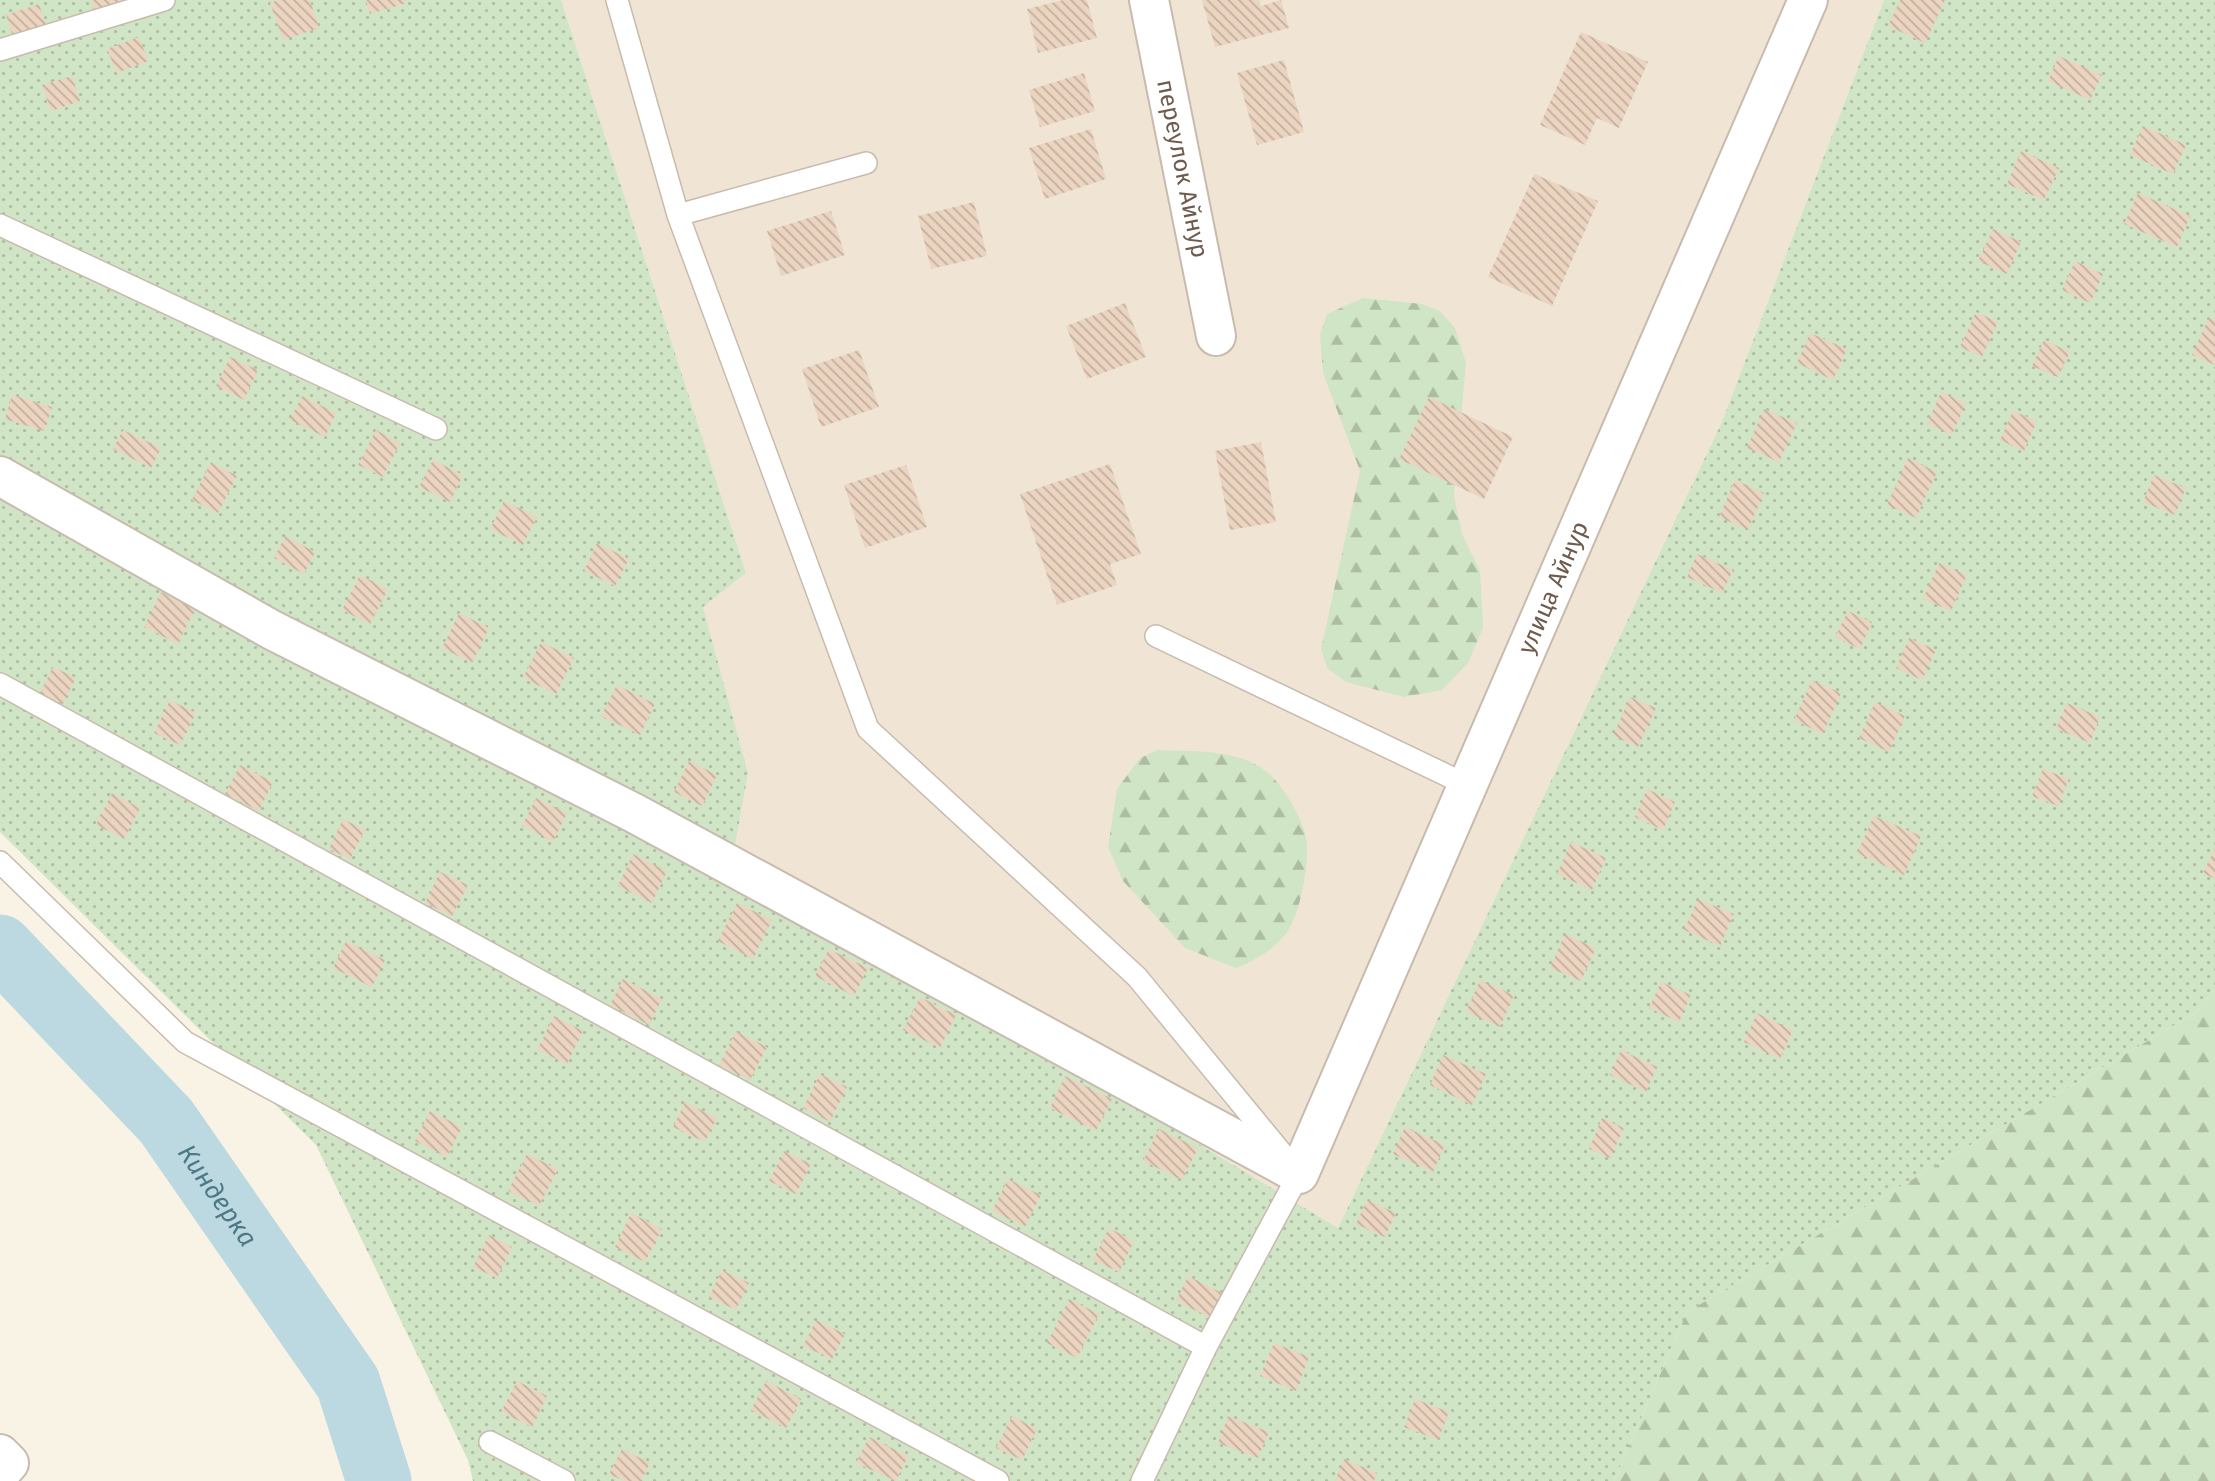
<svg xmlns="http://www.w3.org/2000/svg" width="2215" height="1481" viewBox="0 0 2215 1481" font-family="'Fira Sans',sans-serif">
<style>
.residential{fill:#f0e5d4}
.grass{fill:url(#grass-dots)}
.forest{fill:url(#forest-firs)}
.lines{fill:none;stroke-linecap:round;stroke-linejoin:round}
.river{stroke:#bcd8e0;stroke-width:65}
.building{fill:url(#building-back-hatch)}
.service-casing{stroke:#c8bbad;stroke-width:24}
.minor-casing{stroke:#c8bbad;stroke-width:42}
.service{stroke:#fff;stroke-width:21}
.minor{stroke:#fff;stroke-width:38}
.labels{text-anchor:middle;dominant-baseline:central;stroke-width:6;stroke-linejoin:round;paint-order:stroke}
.street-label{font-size:24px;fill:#6e5b4d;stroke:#fcf7ea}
.water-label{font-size:26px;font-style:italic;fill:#4d7886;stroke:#fcf7ea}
</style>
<defs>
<pattern id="grass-dots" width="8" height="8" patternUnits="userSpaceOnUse" patternTransform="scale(1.75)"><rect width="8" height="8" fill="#d0e5c5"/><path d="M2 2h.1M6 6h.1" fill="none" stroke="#adbda2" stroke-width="1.8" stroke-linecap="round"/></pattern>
<pattern id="forest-firs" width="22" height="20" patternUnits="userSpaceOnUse" patternTransform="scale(1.75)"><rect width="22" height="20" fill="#d0e5c5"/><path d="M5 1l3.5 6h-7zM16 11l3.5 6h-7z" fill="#adbda2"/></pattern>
<pattern id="building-back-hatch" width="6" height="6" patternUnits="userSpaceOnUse" patternTransform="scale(1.75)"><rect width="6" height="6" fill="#ebd4c0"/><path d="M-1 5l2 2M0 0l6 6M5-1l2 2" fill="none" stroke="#c3af9e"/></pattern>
</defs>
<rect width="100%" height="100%" fill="#f9f3e5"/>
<!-- residential -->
<path class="residential" d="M561 0H1884L1721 424 1338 1228 732 863 748 773 703 607 746 573Z"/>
<!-- grass -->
<path class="grass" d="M0 0H561L746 573 703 607 748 773 732 863 1338 1228 1721 424 1884 0H2215V990L2195 1013 1687 1312 1614 1481H473L468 1460 316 1145 0 832Z"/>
<!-- forest -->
<path class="forest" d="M1363 298 1422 304 1440 311 1455 328 1466 363 1454 496 1462 534 1480 571 1483 628 1468 663 1442 690 1404 697 1346 682 1327 668 1321 649 1360 471 1323 373 1320 335 1327 314Z
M1158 750C1194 752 1235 748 1266 771 1283 784 1306 823 1307 844 1308 868 1300 919 1284 936 1271 951 1254 961 1236 968L1185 948 1123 881 1108 847 1117 789 1140 758Z
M2215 990V1481H1614L1687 1312 2195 1013Z"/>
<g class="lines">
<!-- river -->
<path class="river" id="s1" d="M0 947 166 1121 348 1383 379 1481"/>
</g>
<!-- building -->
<path class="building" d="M91 0H124L126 7 95 16Z
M279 0H310L319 28 283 40 270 3Z
M366 0H406L407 3 370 14Z
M1063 0H1087L1097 38 1038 53 1027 9Z
M1202 0H1259L1261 6 1281 0 1289 28 1215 47Z
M1900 0H1945L1925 43 1888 26Z
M39 4 47 29 14 40 6 15Z
M1581 32 1648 62 1619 128 1597 118 1585 145 1540 125Z
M139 37 148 61 117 73 107 49Z
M2059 56 2102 75 2090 100 2048 81Z
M1284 60 1304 132 1257 145 1237 73Z
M1084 73 1095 111 1040 127 1029 90Z
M72 76 80 101 51 111 42 85Z
M2143 126 2186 145 2173 174 2130 155Z
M1091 129 1106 179 1045 199 1029 148Z
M2021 151 2059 168 2044 200 2007 184Z
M1534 174 1598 201 1552 306 1488 277Z
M2138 193 2190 216 2177 247 2124 224Z
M974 202 987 256 931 269 918 216Z
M831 211 845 255 781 276 767 231Z
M1993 229 2021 242 2007 274 1978 261Z
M2075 261 2103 274 2090 303 2062 290Z
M1125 303 1146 357 1087 379 1066 326Z
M1976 312 1998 322 1982 357 1960 347Z
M2209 317 2215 320V365L2192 355Z
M1810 333 1847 349 1833 380 1797 363Z
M2044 340 2070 352 2058 377 2032 366Z
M859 350 879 407 821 427 802 369Z
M230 357 258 370 244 400 216 386Z
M1941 392 1966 403 1952 435 1927 424Z
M12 395 52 407 44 431 5 419Z
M302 396 336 413 325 437 290 420Z
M1429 397 1513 437 1484 499 1399 459Z
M1764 409 1797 423 1779 462 1747 448Z
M2013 411 2037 421 2024 451 2000 440Z
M123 430 161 448 151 468 113 449Z
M376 430 400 443 383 477 358 465Z
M1261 442 1276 522 1230 530 1215 451Z
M1908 458 1937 472 1916 518 1887 505Z
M433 460 463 475 450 502 419 487Z
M211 462 237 476 218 513 192 500Z
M1110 464 1141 554 1110 564 1117 585 1057 605 1020 494Z
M906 465 927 527 865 548 844 485Z
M2154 475 2186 488 2175 515 2143 502Z
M1735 480 1764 493 1748 530 1719 517Z
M504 501 537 517 523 545 490 529Z
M285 536 315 552 304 574 274 558Z
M597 543 629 559 615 586 584 571Z
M1697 554 1733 570 1722 593 1687 577Z
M1939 563 1967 575 1951 611 1923 599Z
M360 575 388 589 370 624 342 610Z
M161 592 195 609 178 644 144 627Z
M1848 611 1872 622 1860 649 1835 637Z
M459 613 489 628 472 663 442 648Z
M1909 638 1936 650 1922 680 1896 668Z
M541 642 574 658 556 694 523 678Z
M53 667 76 678 63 704 40 693Z
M1812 680 1841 693 1823 734 1794 720Z
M617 685 655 704 640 735 601 716Z
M1630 697 1656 708 1638 747 1613 736Z
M170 700 196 713 180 745 154 733Z
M1875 702 1905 716 1889 752 1859 738Z
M2067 703 2100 717 2090 743 2056 729Z
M689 761 717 775 702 806 674 792Z
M240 765 273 782 259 811 225 794Z
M2043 769 2069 779 2058 806 2032 796Z
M1647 789 1675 802 1663 830 1635 817Z
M112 793 140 808 124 839 96 825Z
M536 798 567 813 553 842 522 826Z
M1874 816 1921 836 1904 875 1857 853Z
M343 819 365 830 350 859 329 849Z
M1571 842 1606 858 1592 890 1557 874Z
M2215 849V879L2203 873Z
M633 854 667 871 652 903 618 886Z
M440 872 468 885 452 916 425 903Z
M1698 899 1734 914 1720 946 1684 930Z
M737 903 772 920 753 959 718 941Z
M1565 934 1596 948 1581 981 1550 968Z
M346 941 385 960 372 987 333 968Z
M829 949 868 968 854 996 815 976Z
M623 979 662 999 649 1025 610 1005Z
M1480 980 1514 995 1500 1027 1466 1012Z
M1661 982 1691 995 1679 1022 1649 1008Z
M920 997 956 1015 940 1048 903 1030Z
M1757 1013 1793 1030 1780 1059 1744 1042Z
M554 1016 583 1031 567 1064 537 1050Z
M736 1031 767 1047 750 1080 719 1065Z
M1621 1050 1657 1067 1646 1092 1610 1075Z
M1443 1055 1486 1074 1472 1105 1430 1085Z
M820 1074 847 1087 830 1122 803 1108Z
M1065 1076 1112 1099 1096 1131 1050 1108Z
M685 1102 717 1118 705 1142 673 1127Z
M430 1111 462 1127 447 1157 415 1141Z
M1602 1118 1624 1128 1610 1158 1589 1149Z
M1405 1127 1445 1145 1433 1172 1393 1154Z
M1159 1129 1198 1148 1182 1180 1143 1161Z
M784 1151 811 1164 796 1194 769 1181Z
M527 1154 558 1169 539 1206 508 1191Z
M1008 1179 1041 1195 1025 1227 992 1211Z
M1367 1200 1396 1213 1385 1237 1356 1224Z
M631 1213 662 1229 645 1262 615 1247Z
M1109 1228 1134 1241 1119 1272 1093 1260Z
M489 1235 512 1247 497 1278 473 1267Z
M722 1270 749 1283 736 1310 709 1297Z
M1188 1276 1224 1294 1211 1318 1176 1301Z
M1069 1299 1099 1314 1077 1358 1047 1343Z
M816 1320 845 1334 832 1359 803 1346Z
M1274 1343 1309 1357 1296 1391 1260 1376Z
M517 1381 547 1396 532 1427 501 1412Z
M766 1381 801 1399 786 1428 751 1410Z
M1415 1399 1449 1412 1438 1440 1404 1427Z
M1012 1416 1037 1429 1022 1460 996 1448Z
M1228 1416 1269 1432 1258 1458 1218 1443Z
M869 1437 908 1456 896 1481 856 1463Z
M622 1449 650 1463 641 1481H624L609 1474Z
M1344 1459 1377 1473 1374 1481H1335Z"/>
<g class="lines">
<!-- service casing -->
<g class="service-casing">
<path id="service" d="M617 0 678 215 868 729 1137 977 1299 1174 1206 1347 1142 1481
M0 50 164 0
M678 215 866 163
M0 225 436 429
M1156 636 1467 785
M0 684 1206 1347
M0 862 185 1042 998 1481
M490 1442 564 1481"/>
</g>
<!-- minor casing -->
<g class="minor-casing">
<g id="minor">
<path id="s2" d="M1149 0 1216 336"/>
<path id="s3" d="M0 476 272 630 634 813 1299 1174 1808 0"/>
<path d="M0 1454 9 1463 0 1473"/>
</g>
</g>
<!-- service -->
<use href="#service" class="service"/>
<!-- minor -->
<use href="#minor" class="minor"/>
</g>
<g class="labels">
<!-- street labels -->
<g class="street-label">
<text stroke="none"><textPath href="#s2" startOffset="172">переулок Айнур</textPath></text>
<text stroke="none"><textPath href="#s3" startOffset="2114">улица Айнур</textPath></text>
</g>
<!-- water labels -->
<g class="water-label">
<text stroke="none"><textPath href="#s1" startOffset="331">Киндерка</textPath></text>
</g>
</g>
</svg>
